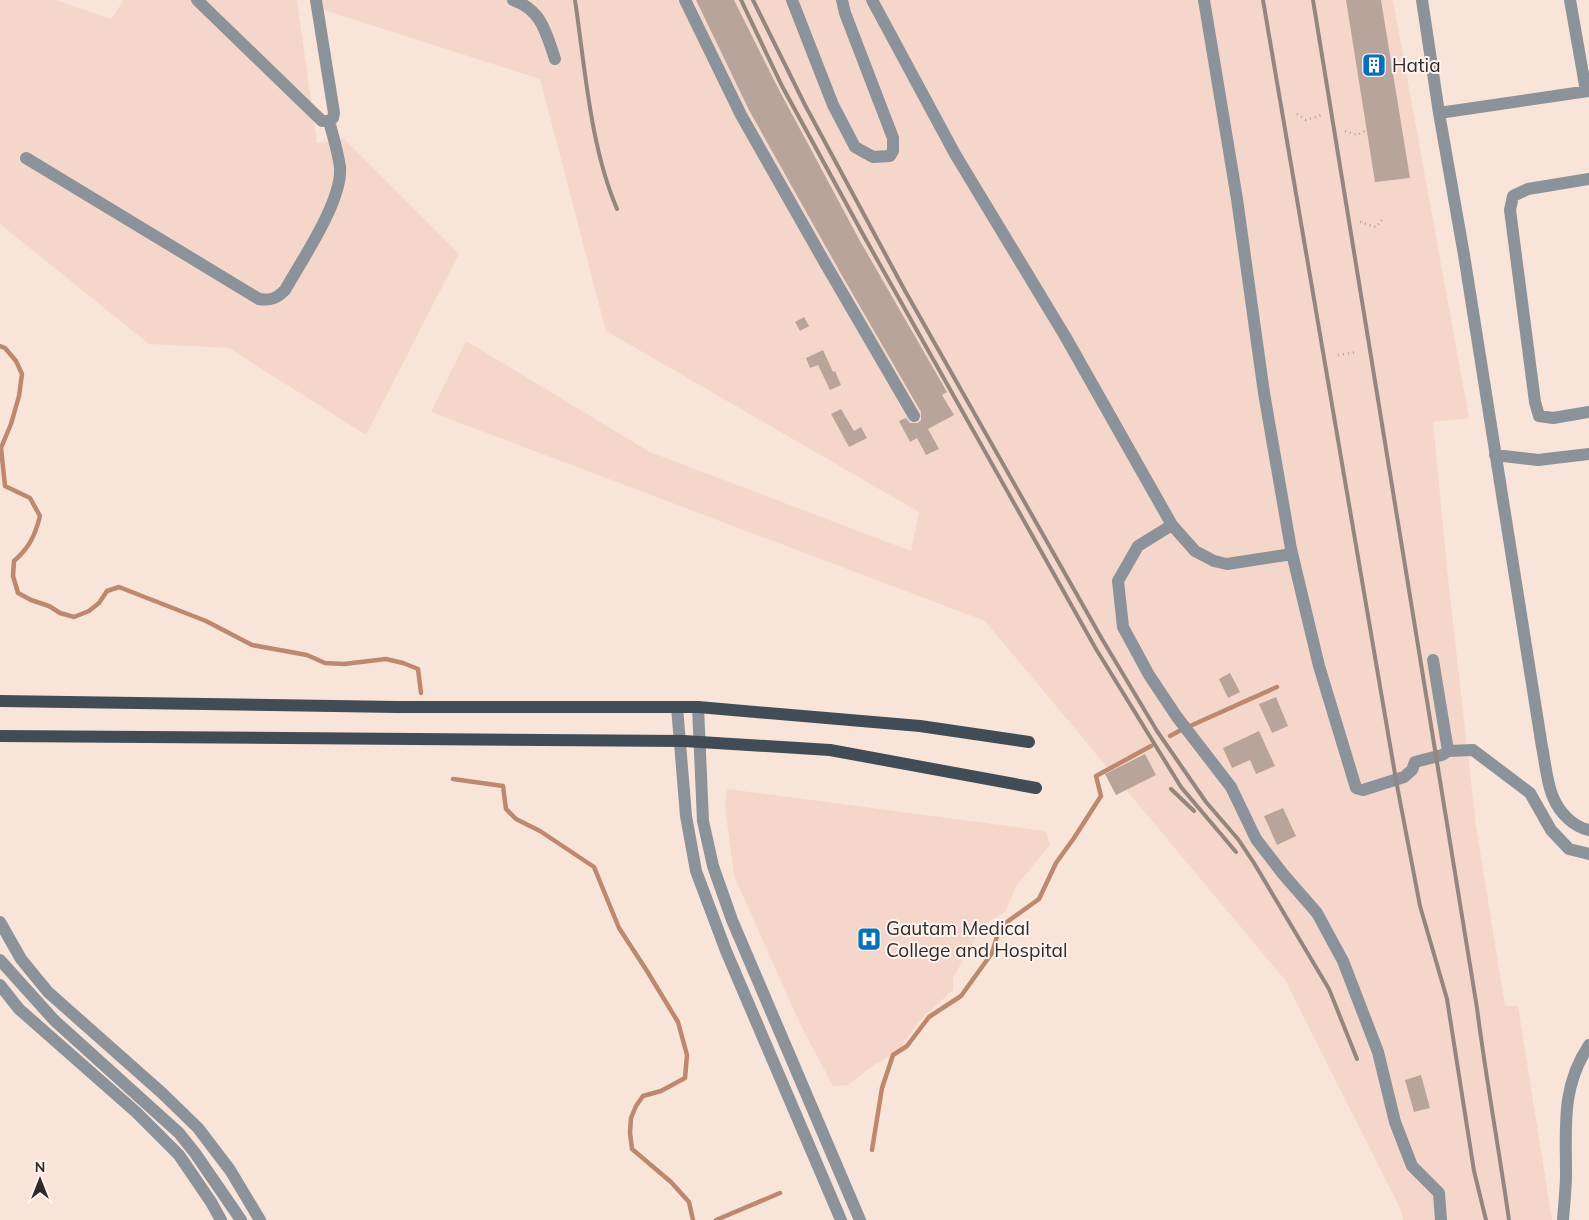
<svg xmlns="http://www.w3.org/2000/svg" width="1589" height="1220" viewBox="0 0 1589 1220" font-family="Mulish,sans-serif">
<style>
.built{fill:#f4d7ca}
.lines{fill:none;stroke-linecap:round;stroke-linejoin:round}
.stream{stroke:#bd886e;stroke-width:4.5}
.building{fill:#b8a49a}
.path{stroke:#b1a199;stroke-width:2.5;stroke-dasharray:1 4;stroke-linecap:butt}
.minor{stroke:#8c9299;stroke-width:12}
.major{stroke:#414c57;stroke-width:12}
.rail{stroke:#94857f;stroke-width:4}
.labels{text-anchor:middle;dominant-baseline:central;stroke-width:4;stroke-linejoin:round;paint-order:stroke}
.poi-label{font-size:19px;fill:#322a27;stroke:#fdf4f0;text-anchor:start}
</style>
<rect width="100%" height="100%" fill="#f9e4da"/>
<!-- built -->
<path class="built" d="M0 0H56L111 19 124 0H297L317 143 344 139 459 254 366 435 229 348 149 344 0 224Z
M323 0H1393L1469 418 1433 422 1447 569 1476 826 1505 1006H1518L1552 1220H1403L1401 1210 1285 980 985 621 431 412 466 341 650 452 911 551 919 512 606 331 540 79 324 10Z
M727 789 1046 831 1050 845 1017 885 1005 912 983 925 953 978V990L919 1021 897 1052 875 1064 848 1085 833 1086 802 1028 734 876 725 807Z"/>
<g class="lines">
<!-- stream -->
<path class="stream" d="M0 346 5 348 16 361 22 374 19 396 11 424 1 448 5 486 30 498 40 516C35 536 29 548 14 561L13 576 18 593 31 600 49 606 60 613 74 617 89 611 99 603 107 591 119 587 206 621 252 645 307 655 325 663 344 664 386 659 403 663 418 669 421 693
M1190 726 1277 687
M1170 736 1181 730
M453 779 503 786 506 809 516 819 540 831 594 867 619 928 647 971 678 1022 687 1055 685 1078 661 1091 643 1096 636 1106 631 1118 630 1133 632 1149 671 1182 689 1202 693 1220
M872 1150 882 1088 893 1055 907 1046 929 1017 961 996 992 953 1000 927 1039 899 1056 863 1074 838 1101 796 1096 776 1151 746
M716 1220 780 1193"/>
</g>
<!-- building -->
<path class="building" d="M696 0H734L778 88 860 241 947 392 942 395 954 415 928 429 939 449 926 455 917 438 910 442 899 421 906 418 910 423H918L921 420V412L840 272 749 110Z
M1346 0H1381L1410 178 1375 182Z
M804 317 809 326 800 331 795 322Z
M823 350 833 372 835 371 841 385 830 390 818 365 810 368 806 358Z
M841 409 854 431 861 427 867 438 849 447 831 414Z
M1230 673 1240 692 1228 698 1219 679Z
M1276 697 1288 726 1272 733 1259 704Z
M1259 731 1275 766 1256 774 1250 760 1232 768 1223 748Z
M1145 754 1156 775 1116 795 1105 774Z
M1283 808 1296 836 1277 845 1264 816Z
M1421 1075 1430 1108 1414 1112 1405 1080Z"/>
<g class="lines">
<!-- path -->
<path class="path" d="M1297 114 1306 120 1321 115
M1345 131 1357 135 1367 130
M1360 222 1376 227 1382 220
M1338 355 1357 352"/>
<!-- minor -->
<path class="minor" d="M197 0 322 121H329L333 118 334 113 316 0
M513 0C542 10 546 33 555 59
M685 0 741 115 825 263 914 416
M792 0 833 105 855 147 873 157 890 156 893 151V138L845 13 842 0
M872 0 955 154 1065 336 1172 525 1195 551 1214 561 1227 564 1292 554
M1204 0 1237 199 1264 393 1291 549 1319 666 1356 788 1363 790 1404 777 1412 770 1415 762 1442 755 1448 751 1473 750 1530 793 1551 830 1569 849 1589 854
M1422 0 1439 113 1464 255 1542 747C1545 761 1547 784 1553 797 1559 812 1573 827 1589 830
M1570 0 1586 91
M1439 113 1589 91
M26 158 259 299C271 301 277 298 285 290 302 260 343 200 340 167 338 152 333 136 329 121
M1589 179 1528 189 1513 196 1510 210 1535 402 1539 416 1553 418 1589 412
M1495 455 1538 460 1589 454
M1172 525 1138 546 1118 581 1123 627 1149 675 1177 717 1231 787 1256 839 1283 874 1317 913 1343 961 1378 1052 1395 1122 1412 1166 1439 1193 1441 1220
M1433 660 1448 751
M677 707 686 816 696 871 726 951 841 1220
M698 707 703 821 713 866 732 920 860 1220
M0 922 21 959 48 992 162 1093 198 1128 230 1170 260 1220
M0 960 54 1020 179 1133 195 1153 241 1220
M0 985 19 1009 136 1112 179 1155 211 1202 221 1220
M1563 1220C1564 1205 1566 1189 1566 1174 1566 1127 1561 1087 1589 1045"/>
<!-- major -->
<path class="major" d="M0 701 397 707H698L920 726 1029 742
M0 736 684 741 830 750 1036 788"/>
<!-- rail -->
<path class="rail" d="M575 0C585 67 590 146 617 209
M741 0 782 86 865 238 1096 649 1181 787 1236 852
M753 0 805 105 904 289 1102 639 1157 731 1206 802 1238 839 1254 863 1329 989 1357 1059
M1263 0 1396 780 1420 906 1447 999 1474 1171 1486 1220
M1313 0 1477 1008C1486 1079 1499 1149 1509 1220
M1171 789 1194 811"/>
</g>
<!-- icons -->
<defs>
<g id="building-square" transform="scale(1.25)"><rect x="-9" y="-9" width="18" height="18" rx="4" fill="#0670bb" stroke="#fdf4f0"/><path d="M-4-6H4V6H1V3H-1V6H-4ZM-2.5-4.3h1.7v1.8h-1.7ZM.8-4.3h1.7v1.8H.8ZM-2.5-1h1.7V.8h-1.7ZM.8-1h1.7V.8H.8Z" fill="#fff"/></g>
<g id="hospital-square" transform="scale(1.25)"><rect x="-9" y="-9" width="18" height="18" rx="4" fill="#0670bb" stroke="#fdf4f0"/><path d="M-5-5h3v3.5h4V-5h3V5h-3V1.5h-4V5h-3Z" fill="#fff"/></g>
</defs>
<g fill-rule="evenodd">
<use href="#building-square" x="1374" y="65"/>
<use href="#hospital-square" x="869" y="939"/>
</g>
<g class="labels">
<!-- poi labels -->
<g class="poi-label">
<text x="1392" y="65">Hatia</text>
<text x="886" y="928">Gautam Medical<tspan x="886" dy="22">College and Hospital</tspan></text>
</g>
</g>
<!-- north arrow -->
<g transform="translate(40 1180)" stroke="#fdf4f0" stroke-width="4" paint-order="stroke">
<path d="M0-4L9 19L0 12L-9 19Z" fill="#322a27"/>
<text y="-8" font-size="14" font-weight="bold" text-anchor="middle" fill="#322a27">N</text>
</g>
</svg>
